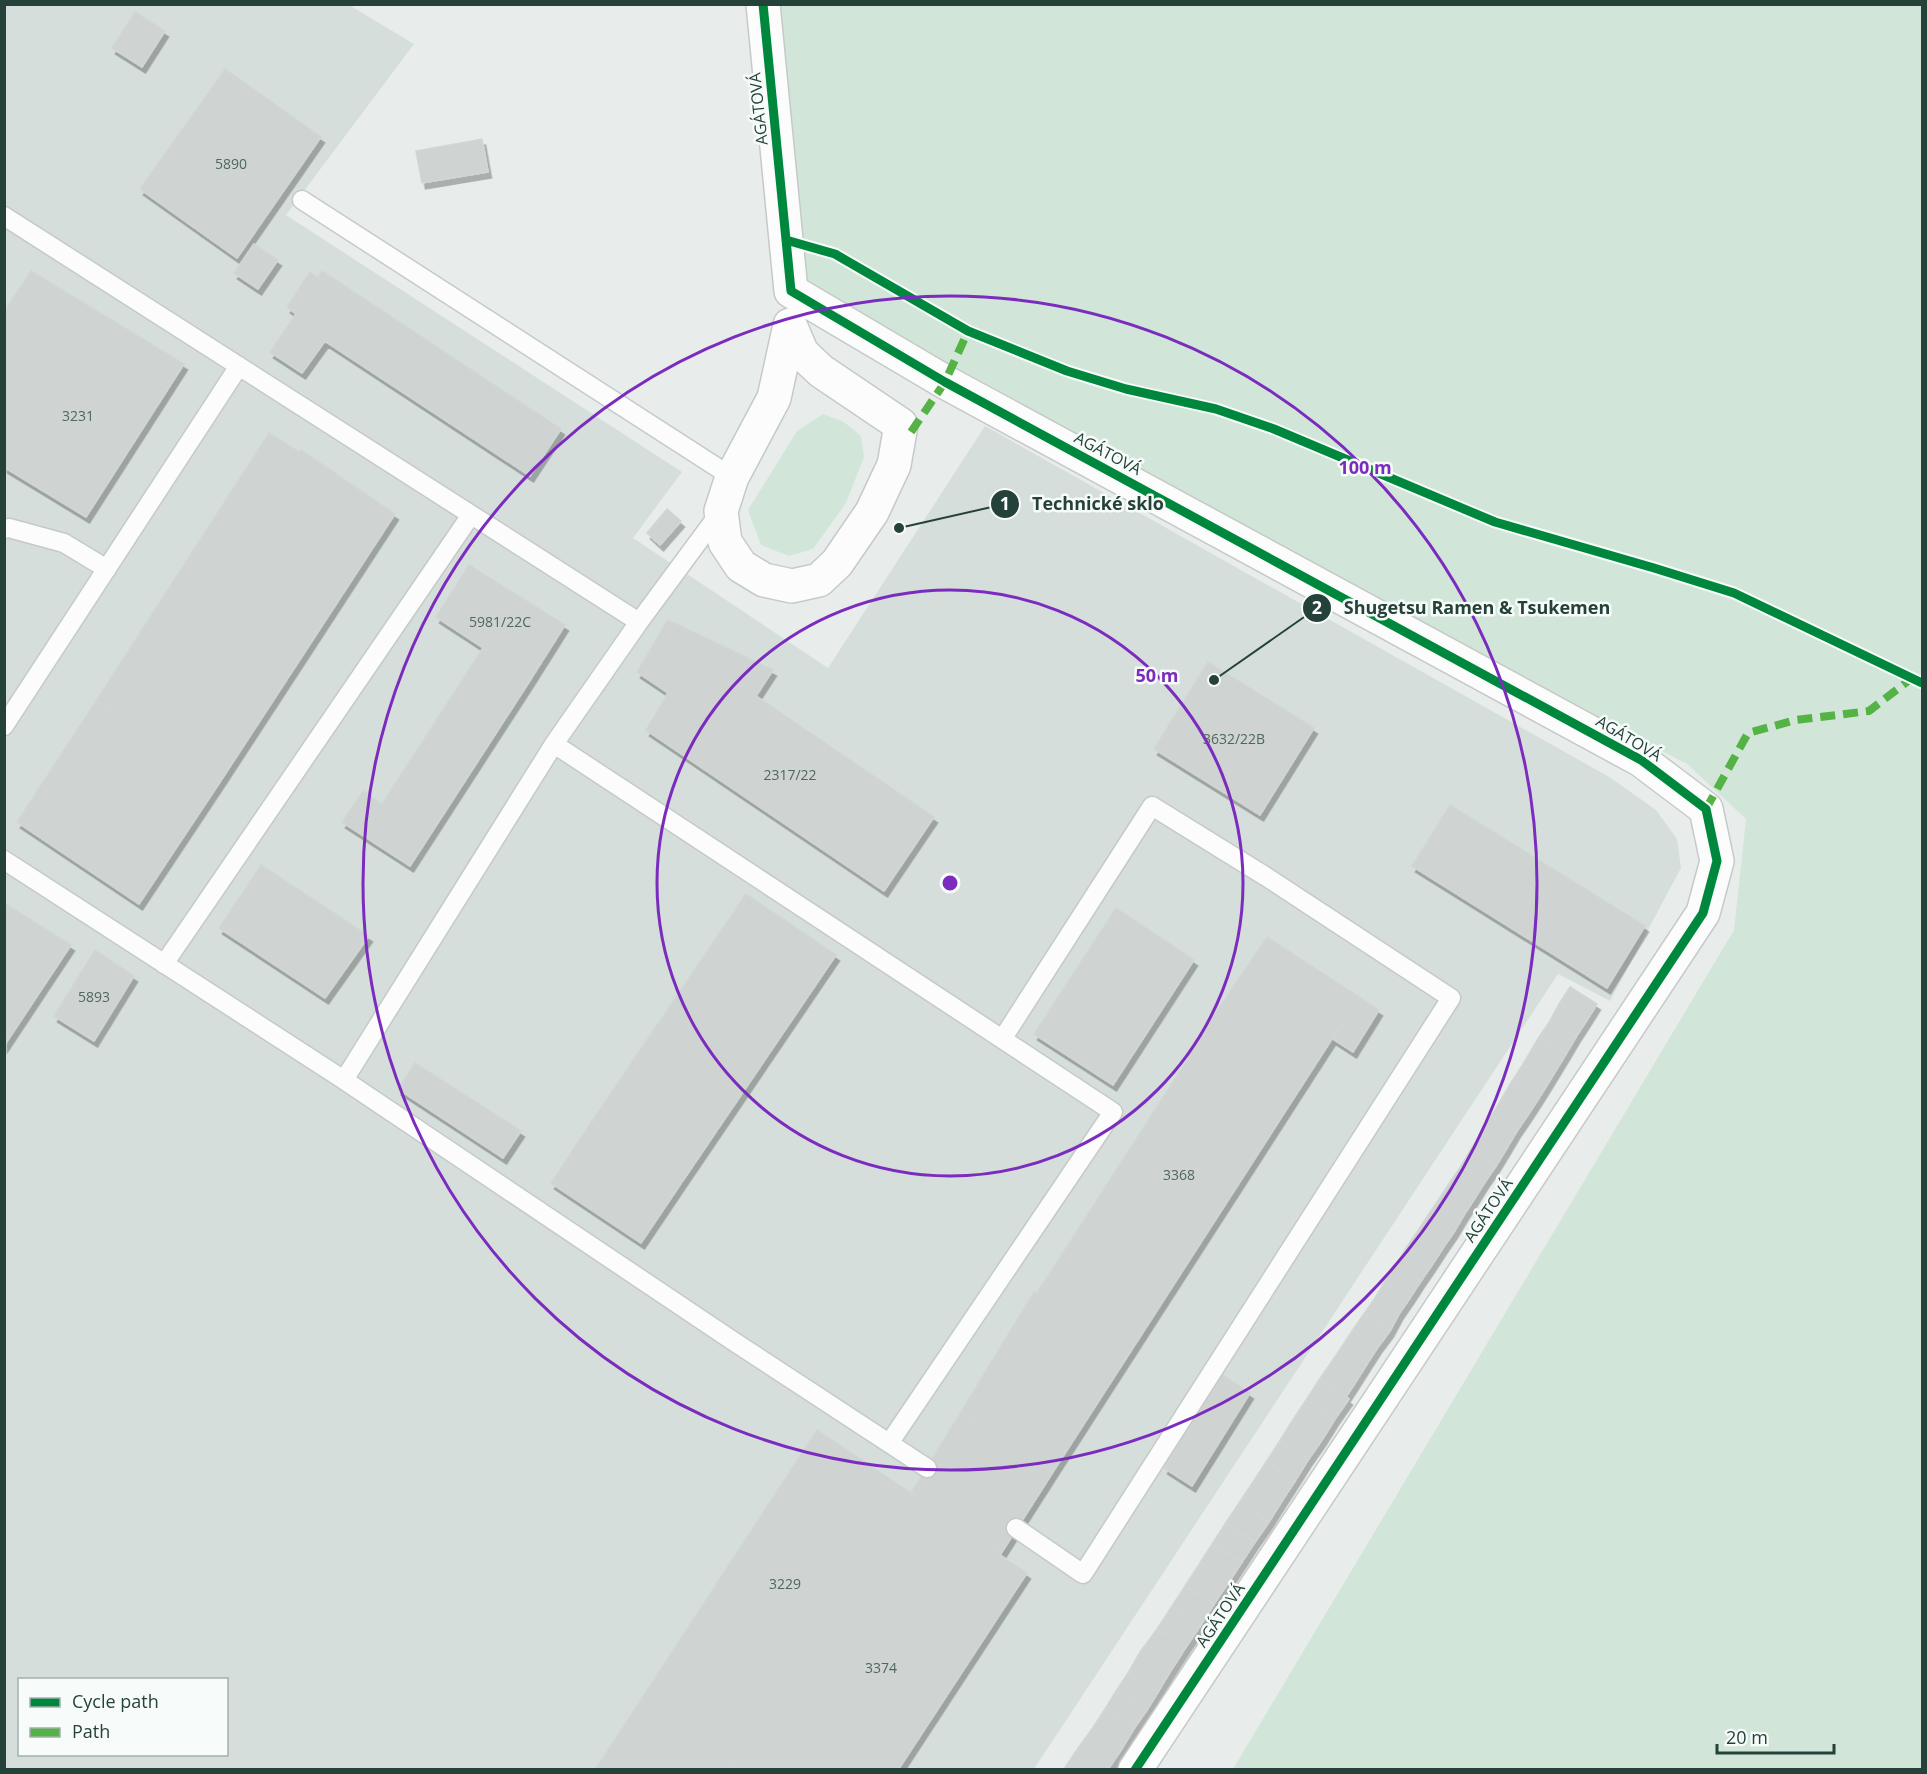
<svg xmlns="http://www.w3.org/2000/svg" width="1927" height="1774" viewBox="0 0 1927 1774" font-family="'Open Sans',sans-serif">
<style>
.built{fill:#d6dedb;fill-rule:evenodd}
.green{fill:#d1e6d8}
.building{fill:#cfd4d2;stroke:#d1d6d4;stroke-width:1.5;filter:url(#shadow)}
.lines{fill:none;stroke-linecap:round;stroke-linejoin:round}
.service-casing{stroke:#c5cac8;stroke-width:21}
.minor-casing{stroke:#c5cac8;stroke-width:36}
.service{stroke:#fcfcfc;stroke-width:18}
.minor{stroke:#fcfcfc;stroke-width:33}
.quiet{stroke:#55b346;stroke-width:8;stroke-dasharray:15 8;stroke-linecap:butt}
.cycleway-casing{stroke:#f7fbf9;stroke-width:13}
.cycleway{stroke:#00873e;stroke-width:9}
.ring{fill:none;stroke:#7b2cbf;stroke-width:3}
.labels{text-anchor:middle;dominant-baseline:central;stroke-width:5;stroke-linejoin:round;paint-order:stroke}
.number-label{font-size:14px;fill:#506761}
.street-label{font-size:16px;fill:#24423a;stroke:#f7fbf9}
.centre{fill:#7b2cbf;stroke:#f7fbf9;stroke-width:3}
.ring-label{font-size:18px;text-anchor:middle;font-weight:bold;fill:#7b2cbf;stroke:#f7fbf9;stroke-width:5;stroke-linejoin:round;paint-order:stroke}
.leader{fill:none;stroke:#24423a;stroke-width:2}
.callout-dot{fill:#24423a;stroke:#f7fbf9;stroke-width:2}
.mark-label{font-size:18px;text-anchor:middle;font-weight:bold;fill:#fff}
.callout-label{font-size:18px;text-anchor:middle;font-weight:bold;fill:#24423a;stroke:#f7fbf9;stroke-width:5;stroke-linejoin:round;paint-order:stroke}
</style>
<defs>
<filter id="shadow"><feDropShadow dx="3.5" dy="6" stdDeviation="0" flood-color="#0004"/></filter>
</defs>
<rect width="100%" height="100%" fill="#e8edeb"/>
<!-- built -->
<path class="built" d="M5 5H349L414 44 286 215 682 472 633 538 828 668 985 426 1611 778 1656 810 1677 839 1681 868 1610 1001 1558 974 1034 1769 5 1770ZM20 1680H226V1754H20Z"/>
<!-- green -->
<path class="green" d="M763 5H1922V1769H1233L1734 930 1746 819 1687 764 945 382 791 291Z
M823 414 844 422 861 436 864 457 846 503 813 549 789 556 761 545 748 510 797 431Z"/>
<!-- building -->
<path class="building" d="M135 12 165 31 142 67 112 48Z
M225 69 321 137 237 258 140 189Z
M482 139 488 172 422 183 416 151Z
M254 244 278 260 258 289 234 273Z
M31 271 184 364 86 517 4 467V312Z
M322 271 561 429 530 476 325 341 302 373 270 352 296 314 287 307 310 272 318 278Z
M269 433 299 452 301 450 395 514 220 782 96 701Z
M667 509 681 521 660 545 647 533Z
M469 565 565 625 531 679 436 617Z
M668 620 773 670 756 696 934 817 884 891 646 730 668 693 637 672Z
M483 648 531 679 410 866 342 822 363 791 382 804Z
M1208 662 1314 728 1260 815 1154 749Z
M96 701 220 782 139 904 17 822Z
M1450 805 1645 926 1607 988 1412 866Z
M261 865 369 936 325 998 219 928Z
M746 894 836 955 682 1182 592 1121Z
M4 903 71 945 4 1046Z
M1116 908 1194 960 1113 1085 1034 1034Z
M1267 937 1359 997 1053 1472 961 1412 1034 1292 1037 1293 1189 1057 1187 1055Z
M95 950 134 976 94 1041 54 1016Z
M1570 987 1597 1004 1587 1020 1559 1004Z
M1359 997 1379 1010 1353 1052 1333 1039Z
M1559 1004 1587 1020 1576 1037 1550 1021Z
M1550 1021 1576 1037 1566 1054 1539 1037Z
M1539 1037 1566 1054 1549 1082 1523 1064Z
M415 1063 521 1131 503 1158 398 1089Z
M1523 1064 1549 1082 1539 1098 1512 1081Z
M1512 1081 1539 1098 1528 1115 1502 1098Z
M1502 1098 1528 1115 1517 1131 1492 1115Z
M1492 1115 1517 1131 1507 1148 1482 1132Z
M592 1121 682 1182 641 1243 551 1183Z
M1482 1132 1507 1148 1496 1166 1471 1149Z
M1471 1149 1496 1166 1485 1182 1461 1166Z
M1461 1166 1485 1182 1475 1198 1450 1182Z
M1450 1182 1475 1198 1464 1215 1439 1199Z
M1439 1199 1464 1215 1454 1232 1428 1215Z
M1428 1215 1454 1232 1443 1248 1417 1232Z
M1417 1232 1443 1248 1432 1265 1406 1248Z
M1406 1248 1432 1265 1421 1281 1396 1265Z
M1396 1265 1421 1281 1410 1298 1385 1281Z
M1385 1281 1410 1298 1399 1314 1375 1298Z
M1375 1298 1399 1314 1390 1331 1363 1315Z
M1363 1315 1390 1331 1378 1347 1352 1331Z
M1352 1331 1378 1347 1367 1364 1341 1348Z
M1341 1348 1367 1364 1357 1380 1330 1364Z
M1330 1364 1357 1380 1346 1397 1319 1380Z
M1222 1375 1250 1393 1192 1486 1164 1468Z
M1319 1380 1349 1399 1335 1419 1306 1400Z
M1306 1400 1335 1419 1322 1440 1292 1421Z
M961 1412 1053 1472 1002 1552 911 1493Z
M1292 1421 1322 1440 1308 1460 1279 1442Z
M817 1430 911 1493 730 1770H595Z
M1279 1442 1308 1460 1295 1481 1266 1462Z
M1266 1462 1295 1481 1282 1501 1253 1482Z
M1253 1482 1282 1501 1269 1522 1239 1503Z
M911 1493 1002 1552 1000 1555 1027 1573 898 1770H747L735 1762Z
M1239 1503 1269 1522 1255 1542 1225 1524Z
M1225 1524 1255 1542 1242 1562 1212 1544Z
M1212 1544 1242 1562 1229 1582 1200 1563Z
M1200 1563 1229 1582 1214 1604 1185 1586Z
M1185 1586 1214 1604 1201 1625 1172 1606Z
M1172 1606 1201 1625 1186 1647 1157 1629Z
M1157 1629 1186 1647 1170 1672 1140 1652Z
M1140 1652 1170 1672 1158 1692 1128 1673Z
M1128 1673 1158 1692 1147 1710 1116 1691Z
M1116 1691 1147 1710 1135 1727 1105 1709Z
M1105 1709 1135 1727 1123 1747 1092 1729Z
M1092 1729 1123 1747 1109 1768 1078 1748Z
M1078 1748 1109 1768 1108 1770 1064 1769Z
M735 1762 747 1770H730Z"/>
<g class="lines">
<!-- service casing -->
<g class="service-casing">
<path id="service" d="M302 200 732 477
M4 216 639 622 554 744 344 1080 4 860
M4 529 9 528 64 543 107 569
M639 622 721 511
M4 726 239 366
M554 744 1113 1112 890 1442
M164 964 471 515
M1003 1038 1152 806 1265 876 1451 998 1083 1574 1016 1528
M344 1080 733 1341 927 1468"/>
</g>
<!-- minor casing -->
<g class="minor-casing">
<path id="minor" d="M763 4 791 291 945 382 1641 760 1706 809 1717 861 1703 913 1135 1770
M790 325 802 353 821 371 901 425 894 465 872 512 837 563 819 580 792 586 764 580 741 566 725 542 721 511 732 477 774 398Z"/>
</g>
<!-- service -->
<use href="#service" class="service"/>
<!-- minor -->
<use href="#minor" class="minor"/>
<!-- quiet -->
<path class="quiet" d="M911 432 945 382 968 331
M1706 809 1748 733 1796 720 1869 711 1912 678"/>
<!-- cycleway casing -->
<g class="cycleway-casing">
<path id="cycleway" d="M763 4 791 291 945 382 1641 760 1706 809 1717 861 1703 913 1135 1770
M786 240 835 254 968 331 1067 371 1126 389 1216 409 1274 429 1495 522 1654 568 1734 593 1922 683"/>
</g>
<!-- cycleway -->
<use href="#cycleway" class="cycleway"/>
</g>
<!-- distance rings -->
<g class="ring">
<circle cx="950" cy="883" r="293"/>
<circle cx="950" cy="883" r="587"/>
</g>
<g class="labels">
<!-- number labels -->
<g class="number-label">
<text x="231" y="163">5890</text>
<text x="78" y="415">3231</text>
<text x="500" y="621">5981/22C</text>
<text x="1234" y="738">3632/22B</text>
<text x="790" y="774">2317/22</text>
<text x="94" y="996">5893</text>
<text x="1179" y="1174">3368</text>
<text x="785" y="1583">3229</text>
<text x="881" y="1667">3374</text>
</g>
<!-- street labels -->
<g class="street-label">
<text transform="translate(758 109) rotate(-96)">AGÁTOVÁ</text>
<text transform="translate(1108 453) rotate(28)">AGÁTOVÁ</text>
<text transform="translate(1629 738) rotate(31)">AGÁTOVÁ</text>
<text transform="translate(1488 1210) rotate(-56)">AGÁTOVÁ</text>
<text transform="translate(1220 1615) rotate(-56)">AGÁTOVÁ</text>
</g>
</g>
<circle cx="950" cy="883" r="9" class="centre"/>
<g class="ring-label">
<text x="1365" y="474">100 m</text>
<text x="1157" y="682">50 m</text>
</g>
<!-- callouts -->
<path class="leader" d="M899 528L1005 504M1214 680L1317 608"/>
<g class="callout-dot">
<circle cx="899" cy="528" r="6"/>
<circle cx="1214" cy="680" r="6"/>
<circle cx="1005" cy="504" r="15"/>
<circle cx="1317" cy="608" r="15"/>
</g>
<g class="mark-label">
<text x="1005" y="510">1</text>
<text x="1317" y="614">2</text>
</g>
<g class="callout-label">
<text x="1098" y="510">Technické sklo</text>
<text x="1477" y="614">Shugetsu Ramen &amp; Tsukemen</text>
</g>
<!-- border -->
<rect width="1927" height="1774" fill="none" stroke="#24423a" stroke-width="12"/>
<!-- legend -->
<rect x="18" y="1678" width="210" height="78" fill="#f7fbf9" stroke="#a3b1ad" stroke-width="1.5"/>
<rect x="30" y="1698" width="30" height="9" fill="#00873e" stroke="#a3b1ad" stroke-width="1.5"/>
<text x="72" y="1708" font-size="18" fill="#24423a">Cycle path</text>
<rect x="30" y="1728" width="30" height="9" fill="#55b346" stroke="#a3b1ad" stroke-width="1.5"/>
<text x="72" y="1738" font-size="18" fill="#24423a">Path</text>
<!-- scale -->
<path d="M1717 1744v9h117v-9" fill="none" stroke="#24423a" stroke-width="3"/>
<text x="1726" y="1744" font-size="18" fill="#24423a" stroke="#f7fbf9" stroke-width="4.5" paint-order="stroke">20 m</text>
</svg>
